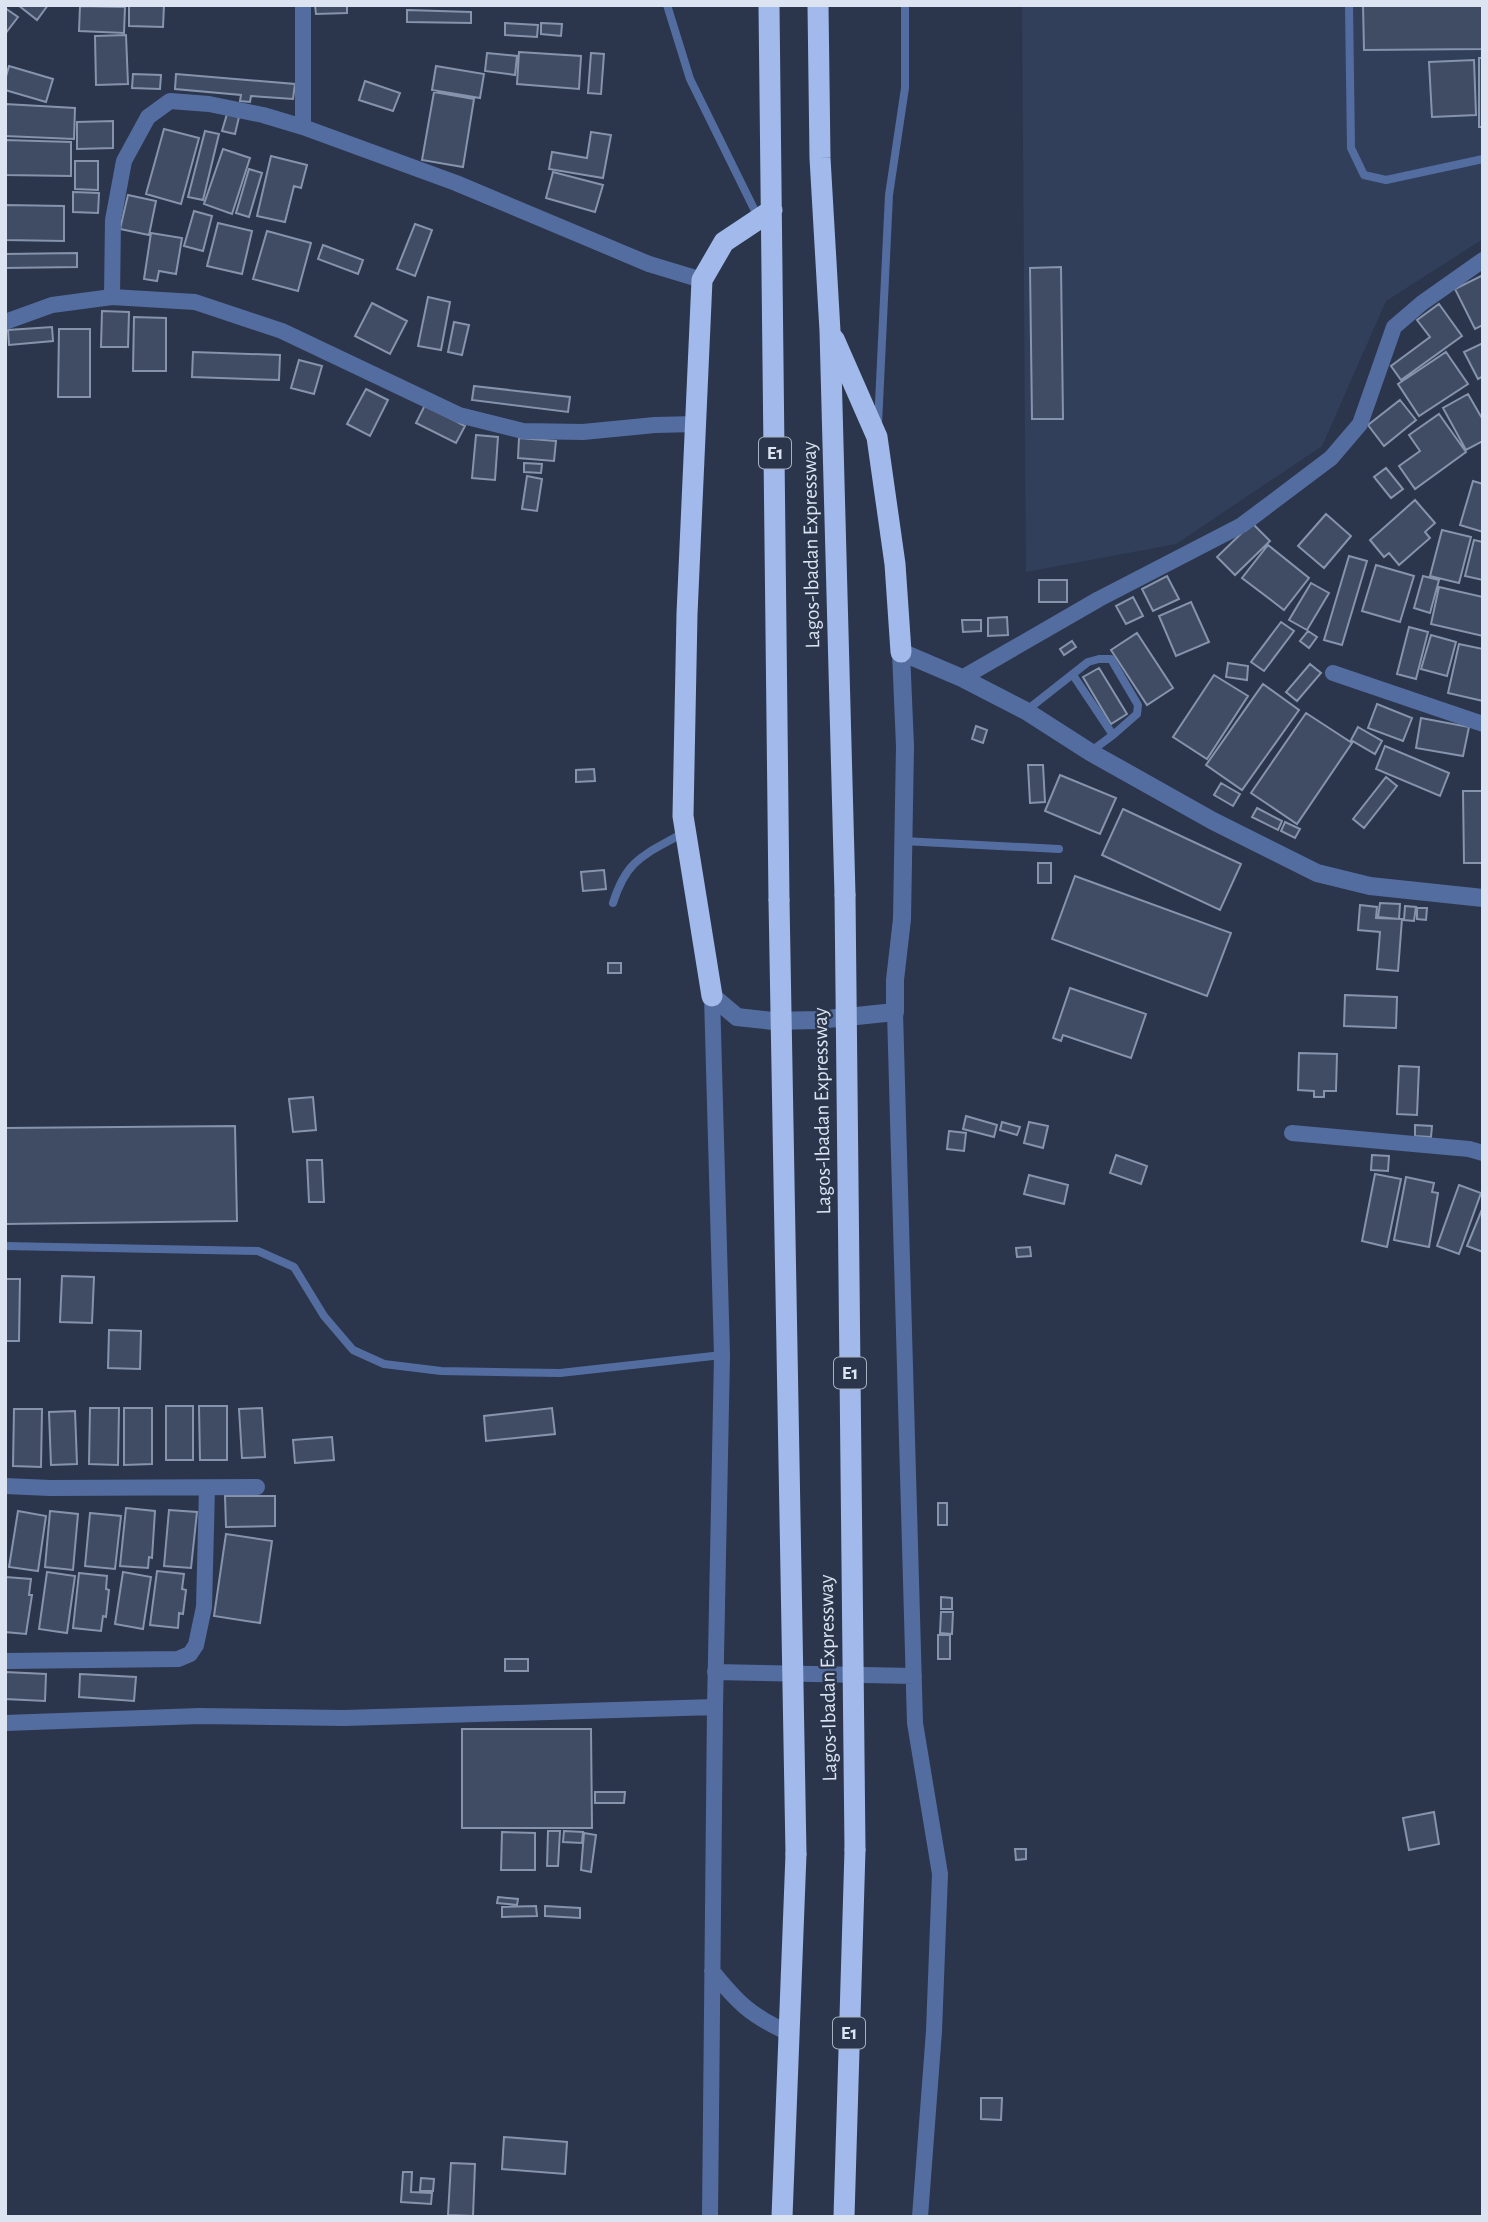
<svg xmlns="http://www.w3.org/2000/svg" width="1488" height="2222" viewBox="0 0 1488 2222" font-family="'Alegreya Sans',sans-serif">
<style>
.built{fill:#313f5b}
.building{fill:#404c63;stroke:#8693ad;stroke-width:2}
.lines{fill:none;stroke-linecap:round;stroke-linejoin:round}
.service{stroke:#546da0;stroke-width:8}
.minor{stroke:#546da0;stroke-width:16}
.tertiary{stroke:#546da0;stroke-width:18}
.motorway{stroke:#a1baeb;stroke-width:21}
.motorway-bridge{stroke:#a1baeb;stroke-width:21}
.labels{text-anchor:middle;dominant-baseline:central;stroke-width:5;stroke-linejoin:round;paint-order:stroke}
.shield{fill:#2b364c;stroke:#a7b0c0;stroke-width:2}
.shield-label{font-size:19px;font-weight:bold;fill:#dce4f2}
.street-label{font-size:21px;fill:#dce4f2;stroke:#2b364c}
</style>
<rect width="100%" height="100%" fill="#2b364c"/>
<!-- built -->
<path class="built" d="M1022 5H1483V239L1386 301 1322 446 1176 544 1026 572Z"/>
<!-- building -->
<path class="building" d="M18 5H48L37 20Z
M129 5H164L163 27 129 26Z
M315 5H347V13L316 14Z
M1363 5H1483V49L1364 50Z
M80 6 125 7 124 33 79 31Z
M5 8 18 17 5 34Z
M407 10 471 12V23L407 22Z
M505 23 538 25 537 37 505 35Z
M541 23 562 24 561 36 541 34Z
M126 35 128 84 96 85 95 36Z
M519 52 581 56 579 89 517 84Z
M487 53 517 56 515 75 485 71Z
M591 53 604 54 601 94 588 93Z
M1479 58H1483V127H1479Z
M1474 60 1476 115 1432 117 1429 62Z
M9 66 53 79 46 102 5 90V80Z
M436 66 484 74 480 98 432 90Z
M133 74 161 75 160 89 132 88Z
M176 74 295 84 293 99 251 96 250 102 240 101 241 95 175 89Z
M365 81 400 93 393 111 359 100Z
M434 92 474 99 463 167 422 160Z
M5 104 75 108 74 139 5 136Z
M227 114 239 117 235 134 222 131Z
M113 121V148L77 149V122Z
M164 129 199 138 181 204 146 194Z
M205 131 219 134 203 200 188 197Z
M591 132 611 135 603 178 549 169 552 152 587 158Z
M5 140 71 142V176L5 175Z
M223 149 250 158 232 214 204 204Z
M271 156 307 165 301 188 294 186 285 222 257 216Z
M75 161H98V190L75 189Z
M249 169 262 173 249 217 236 213Z
M553 172 603 185 595 212 546 198Z
M73 192 99 193 98 213 73 212Z
M128 195 156 201 149 235 120 229Z
M5 205 64 206V241L5 240Z
M194 211 212 216 203 251 184 246Z
M218 223 252 231 242 274 207 266Z
M415 224 432 230 415 276 397 269Z
M267 231 311 243 298 291 253 279Z
M151 233 182 238 176 274 159 271 157 281 144 279Z
M323 245 363 260 358 274 318 259Z
M77 253V267L5 268V254Z
M1061 267 1063 419H1032L1030 268Z
M1483 275V325L1475 329 1455 289Z
M428 297 450 302 441 350 418 346Z
M372 303 407 321 390 354 355 336Z
M1439 304 1462 336 1401 380 1391 366 1430 337 1417 320Z
M102 311 129 312 128 347H101Z
M134 317 166 318V371H133Z
M454 322 469 325 462 355 448 352Z
M52 327 53 341 9 345 8 330Z
M59 329H90V397H58Z
M1483 343V376L1478 379 1464 352Z
M193 352 280 355 279 380 192 377Z
M1446 352 1468 384 1419 416 1398 384Z
M299 360 322 366 314 394 291 388Z
M474 386 570 397 568 412 472 400Z
M366 389 388 400 370 436 347 424Z
M1468 394 1483 420V441L1466 450 1443 408Z
M1400 400 1416 420 1384 446 1368 425Z
M425 405 465 426 456 443 416 423Z
M1439 414 1466 452 1415 489 1399 466 1420 451 1409 435Z
M476 435 498 437 495 480 472 478Z
M519 438 556 441 554 461 518 458Z
M524 463 542 464 541 473 524 472Z
M1386 468 1403 489 1391 498 1374 477Z
M527 476 542 479 537 511 522 509Z
M1473 481 1483 484V532L1460 525Z
M1415 500 1435 523 1425 532 1430 538 1399 565 1389 553 1384 557 1370 540Z
M1326 514 1351 536 1324 568 1298 546Z
M1252 523 1270 541 1235 575 1217 557Z
M1442 530 1471 537 1459 583 1430 576Z
M1474 540 1483 542V580L1465 576Z
M1268 545 1309 578 1284 610 1242 578Z
M1349 556 1367 561 1342 645 1324 640Z
M1376 565 1414 576 1400 622 1362 611Z
M1167 576 1179 599 1153 611 1142 589Z
M1423 576 1439 580 1430 613 1414 608Z
M1039 580H1067V602H1039Z
M1311 583 1329 593 1307 630 1289 620Z
M1439 587 1483 597V636L1431 624Z
M1133 597 1143 616 1126 624 1116 606Z
M1191 602 1209 642 1176 656 1159 616Z
M1007 617 1008 635 988 636V618Z
M962 620H981V631L963 632Z
M1281 622 1294 631 1264 671 1251 662Z
M1409 627 1428 632 1416 679 1397 674Z
M1308 631 1317 637 1309 648 1300 641Z
M1137 633 1173 688 1147 705 1111 650Z
M1431 635 1456 642 1447 676 1421 669Z
M1072 641 1076 647 1064 655 1060 649Z
M1459 644 1483 649V701L1448 693Z
M1228 663 1248 666 1247 680 1226 677Z
M1310 664 1321 673 1297 701 1286 692Z
M1099 668 1127 714 1111 724 1083 677Z
M1214 675 1248 696 1207 759 1173 737Z
M1263 684 1299 710 1242 790 1206 765Z
M1377 704 1412 718 1403 741 1368 728Z
M1306 713 1352 743 1297 824 1251 793Z
M1421 718 1469 727 1463 756 1416 748Z
M976 726 987 730 983 743 972 739Z
M1358 727 1382 741 1375 754 1351 740Z
M1385 746 1449 773 1440 796 1376 769Z
M1028 765H1043L1045 802 1030 803Z
M594 769 595 781 576 782V770Z
M1060 775 1116 798 1100 834 1045 811Z
M1386 777 1397 786 1364 828 1353 819Z
M1221 783 1240 794 1233 806 1214 795Z
M1463 791H1483V863H1464Z
M1257 808 1282 821 1278 830 1252 817Z
M1123 809 1241 864 1220 910 1102 855Z
M1285 822 1300 829 1295 838 1281 831Z
M1038 863H1051V883H1038Z
M604 870 606 889 583 891 581 872Z
M1075 876 1231 933 1207 996 1052 939Z
M1380 903 1400 904 1399 919 1378 917Z
M1360 905 1377 907 1376 918 1402 919 1398 971 1377 969 1380 932 1358 930Z
M1405 906 1416 907 1414 921 1404 920Z
M1417 908H1427L1426 920 1417 919Z
M608 963H621V973H608Z
M1070 988 1146 1014 1131 1058 1063 1035 1061 1041 1053 1038Z
M1345 995 1397 997 1396 1028 1344 1026Z
M1299 1053 1337 1054 1336 1091H1324V1097H1314V1091L1298 1090Z
M1399 1066 1419 1067 1417 1115 1397 1114Z
M313 1097 316 1130 293 1132 289 1099Z
M966 1116 997 1125 994 1137 963 1129Z
M1002 1122 1020 1127 1017 1135 1000 1130Z
M1029 1122 1048 1126 1043 1148 1024 1143Z
M1415 1125 1432 1126 1431 1137 1415 1136Z
M235 1126 237 1221 5 1224V1128Z
M949 1131 966 1133 964 1151 947 1149Z
M1116 1155 1147 1166 1141 1184 1110 1173Z
M1372 1155 1389 1156 1388 1171 1371 1170Z
M307 1160H322L324 1202H309Z
M1375 1174 1401 1179 1387 1247 1362 1241Z
M1029 1175 1068 1185 1064 1204 1024 1194Z
M1406 1177 1434 1183 1432 1192 1438 1193 1429 1247 1394 1240Z
M1459 1185 1481 1193 1459 1254 1437 1246Z
M1483 1207V1252L1467 1246Z
M1030 1247 1031 1256 1017 1257 1016 1248Z
M62 1276 94 1277 92 1323 60 1322Z
M5 1279H20L19 1341H5Z
M109 1330 141 1331 140 1369 108 1368Z
M166 1406H193V1460H166Z
M199 1406H227V1460H200Z
M90 1408H119L118 1465 89 1464Z
M124 1408H152V1464L124 1465Z
M262 1408 265 1457 242 1458 239 1409Z
M552 1408 555 1434 486 1441 484 1416Z
M14 1409H42L41 1467 13 1466Z
M75 1411 77 1464 51 1465 49 1412Z
M332 1437 334 1460 295 1463 293 1440Z
M225 1496H275V1526L226 1527Z
M938 1503H947V1525H938Z
M126 1508 155 1511 152 1558 149 1557 148 1568 120 1566Z
M169 1510 197 1512 191 1568 164 1566Z
M18 1511 46 1516 38 1571 9 1567Z
M50 1511 78 1514 73 1570 45 1567Z
M90 1513 121 1516 115 1569 85 1566Z
M226 1534 272 1541 260 1623 214 1616Z
M157 1571 184 1574 182 1589 186 1590 183 1614 179 1613 178 1628 150 1625Z
M47 1572 75 1576 67 1633 39 1629Z
M123 1572 151 1577 143 1629 115 1624Z
M79 1573 107 1576 106 1589 109 1590 106 1617 103 1616 101 1631 73 1628Z
M5 1577 31 1579 29 1595H32L26 1634 5 1632Z
M941 1597 952 1598V1609H941Z
M941 1612H953L952 1634 940 1633Z
M938 1635H950V1659H938Z
M505 1659H528V1671H505Z
M5 1672 46 1674 45 1701 5 1699Z
M80 1674 136 1677 134 1701 79 1697Z
M462 1729H591L592 1828H462Z
M595 1792H625L624 1803H595Z
M1434 1812 1439 1844 1409 1850 1403 1818Z
M548 1831H560L558 1866H547Z
M564 1831 583 1832 582 1843 563 1842Z
M502 1832 535 1833V1870H501Z
M584 1833 596 1835 591 1872 581 1870Z
M1015 1849H1026V1859L1016 1860Z
M498 1897 518 1899 517 1905 497 1903Z
M536 1906 537 1916 502 1917V1907Z
M545 1906 580 1908V1918L545 1916Z
M981 2098H1002L1001 2120 981 2119Z
M504 2137 567 2142 565 2174 502 2169Z
M451 2163 475 2164 473 2216 448 2215Z
M403 2172H412L411 2192 432 2193 431 2204 401 2202Z
M421 2178 434 2179 433 2191H420Z"/>
<g class="lines">
<!-- service -->
<path class="service" d="M667 5 690 79 758 217
M1349 5 1351 148 1364 175 1386 180 1483 159
M878 424 889 195 905 88V5
M1073 675 1113 735
M1027 710 1088 662 1099 659H1111L1138 705 1137 714 1113 735 1090 752
M903 841 1059 849
M613 903C627 858 645 855 683 833
M5 1246 258 1251 294 1267 324 1316 353 1350 384 1364 441 1371 560 1373 722 1355"/>
<!-- minor -->
<path class="minor" d="M303 127V5
M112 297 113 220 124 161 148 117 170 101 209 104 263 115 303 127 456 183 649 264 702 280
M5 322 52 305 112 297 195 302 282 331 459 415 523 431 583 432 655 425 697 424
M1333 673 1483 724
M962 678 1099 599 1242 525 1331 458 1360 424 1394 327 1422 303 1483 260
M895 1012 915 1723 940 1874 934 2031 920 2217
M1292 1133 1469 1149 1483 1153
M5 1486 50 1488 257 1487
M5 1661 178 1659 190 1654 196 1645 204 1607 207 1488
M715 1672 914 1676
M5 1723 199 1716 344 1718 715 1707
M712 1971C738 2003 751 2016 789 2033
M710 2217 715 1707 722 1355 712 996"/>
<!-- tertiary -->
<path class="tertiary" d="M712 996 737 1017 773 1021 818 1020 895 1012V980L902 919 905 746 901 652 962 678 1026 711 1090 752 1213 821 1317 873 1370 886 1483 898"/>
<!-- motorway -->
<path class="motorway" d="M769 5 779 900
M818 5 820 158 830 331 845 895
M834 339 877 437 895 564 901 652
M712 996 683 816 687 614 702 280 724 242 772 210
M782 2217 796 1854
M844 2217 855 1850"/>
<!-- motorway-bridge -->
<path class="motorway-bridge" d="M845 895 855 1850
M779 900 796 1854"/>
</g>
<g class="labels">
<!-- shield labels -->
<g class="shield">
<rect x="759" y="437.5" width="32" height="31" rx="5"/>
<rect x="834" y="1357.5" width="32" height="31" rx="5"/>
<rect x="833" y="2017.5" width="32" height="31" rx="5"/>
</g>
<g class="shield-label">
<text x="775" y="453">E1</text>
<text x="850" y="1373">E1</text>
<text x="849" y="2033">E1</text>
</g>
<!-- street labels -->
<g class="street-label">
<text transform="translate(811 545) rotate(-91)">Lagos-Ibadan Expressway</text>
<text transform="translate(822 1111) rotate(-91)">Lagos-Ibadan Expressway</text>
<text transform="translate(828 1678) rotate(-91)">Lagos-Ibadan Expressway</text>
</g>
</g>
<!-- border -->
<rect width="1488" height="2222" fill="none" stroke="#dce4f2" stroke-width="14"/>
</svg>
